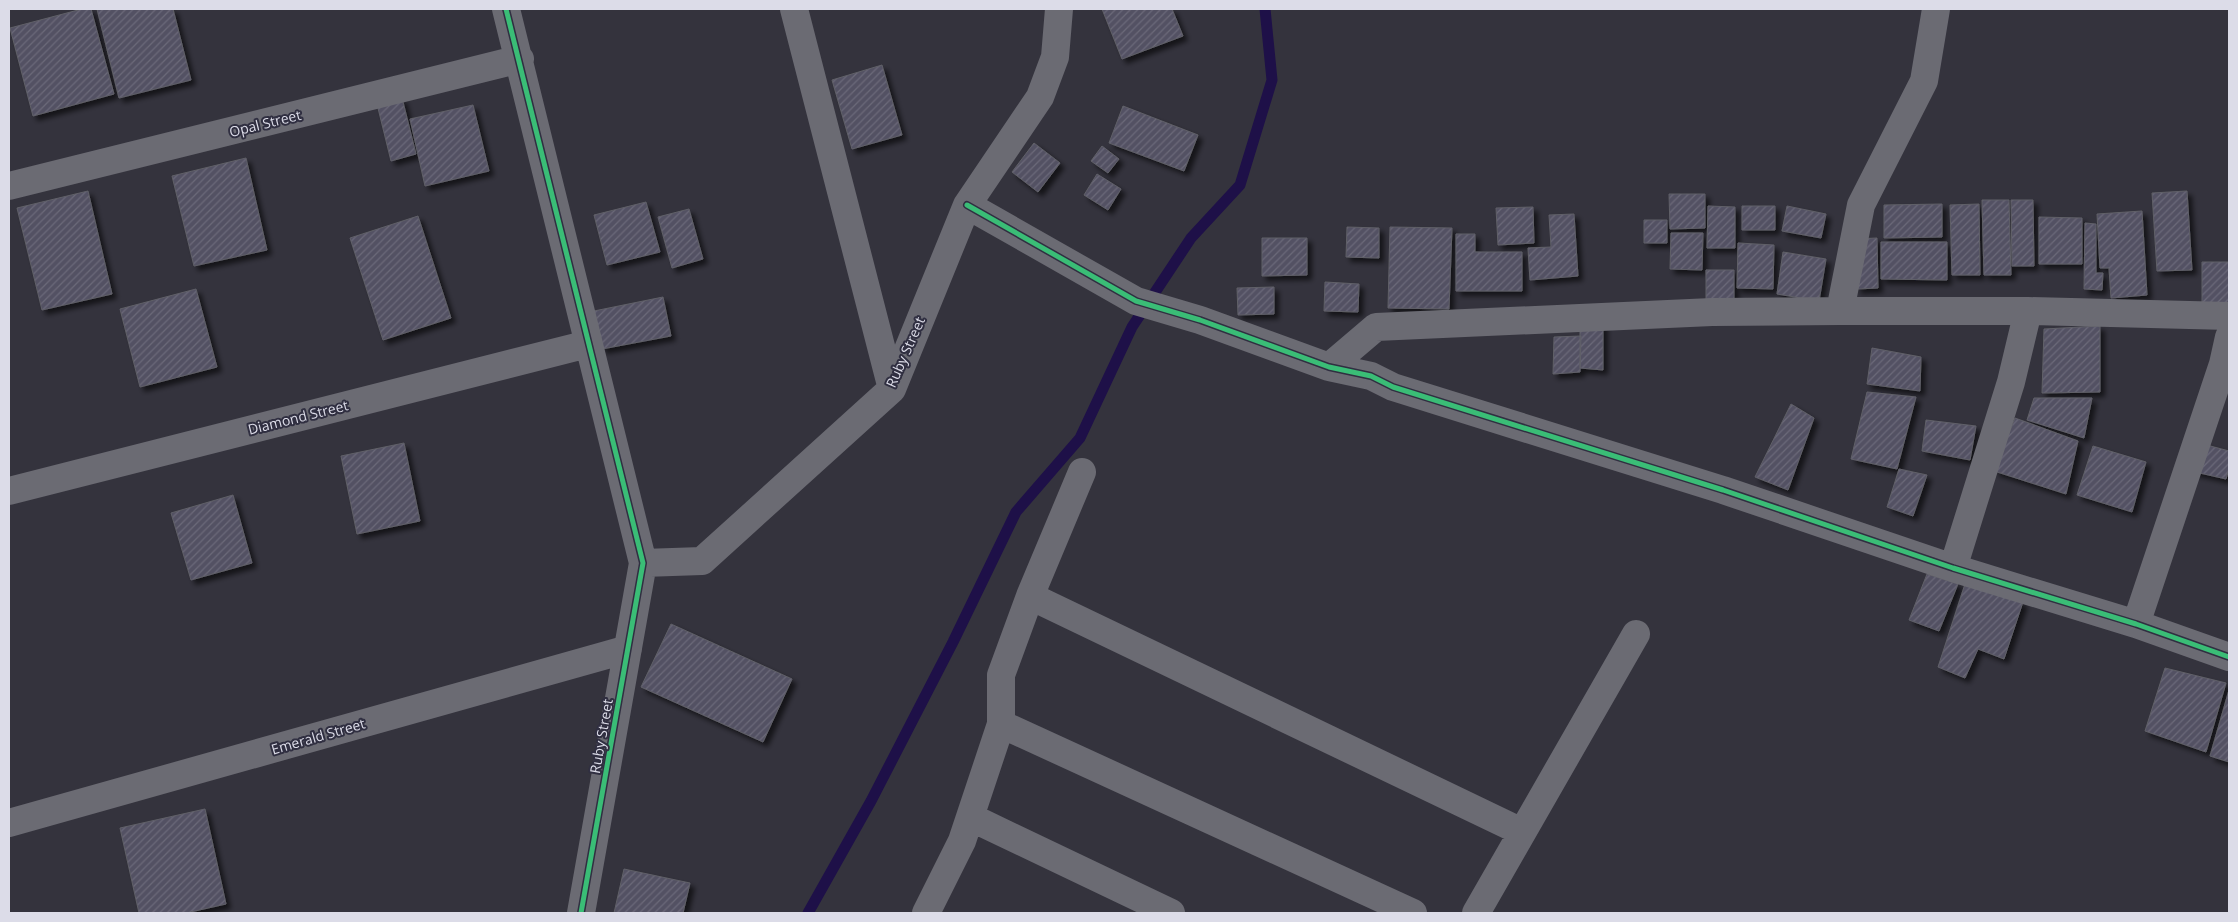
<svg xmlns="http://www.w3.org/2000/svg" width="2238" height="922" viewBox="0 0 2238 922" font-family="'Open Sans',sans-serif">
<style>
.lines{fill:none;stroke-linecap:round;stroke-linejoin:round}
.stream{stroke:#1e1048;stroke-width:11}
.building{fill:url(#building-hatch);stroke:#606068;filter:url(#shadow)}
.minor{stroke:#6b6b73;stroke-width:28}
.cycleway-casing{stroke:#302f41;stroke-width:8}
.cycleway{stroke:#3abd76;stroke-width:5}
.labels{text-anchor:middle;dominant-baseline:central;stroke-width:4;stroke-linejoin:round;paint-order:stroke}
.street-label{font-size:14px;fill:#dcdce8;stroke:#302f41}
</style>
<defs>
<pattern id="building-hatch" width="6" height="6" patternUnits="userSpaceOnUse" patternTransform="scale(1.25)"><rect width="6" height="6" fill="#535163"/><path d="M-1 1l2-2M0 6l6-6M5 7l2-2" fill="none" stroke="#6b6979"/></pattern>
<filter id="shadow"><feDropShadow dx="4.5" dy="4.5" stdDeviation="2.5" flood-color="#0009"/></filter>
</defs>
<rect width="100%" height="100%" fill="#34333d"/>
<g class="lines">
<!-- stream -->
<path class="stream" d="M808 913 871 801 953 642 1016 512 1080 438 1132 327 1191 238 1240 185 1272 80 1265 9"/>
</g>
<!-- building -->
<path class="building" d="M82 9H91L114 94 33 116 10 28Z
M97 9H173L191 80 119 98Z
M1102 9H1172L1183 36 1122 59Z
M882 65 902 135 852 149 832 80Z
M402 98 416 154 391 161 377 104Z
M473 105 489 171 425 186 410 119Z
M1123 106 1198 135 1184 171 1109 143Z
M1034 143 1060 163 1038 192 1012 172Z
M1102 146 1119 159 1108 173 1091 161Z
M246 158 267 250 194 266 172 176Z
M1097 174 1121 189 1108 210 1084 195Z
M88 191 112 294 42 310 17 208Z
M2187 191 2192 270 2157 271 2152 193Z
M1669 194H1705V228L1670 229Z
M1982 200H2009L2011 275H1984Z
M2011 200H2033L2034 266H2012Z
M646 202 660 252 607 265 594 215Z
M1942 204V237L1884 238V205Z
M1979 204 1980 275H1952L1950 205Z
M1708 206 1735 207V248H1707Z
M1742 206H1775V230H1742Z
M1787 206 1826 214 1821 238 1782 231Z
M1533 207 1534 243 1498 245 1496 208Z
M689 209 703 259 672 268 658 217Z
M2142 211 2147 295 2111 298 2109 268H2100L2097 214Z
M1574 214 1578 276 1530 280 1528 248 1551 247 1549 215Z
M418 216 451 318 383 340 350 238Z
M2039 217 2082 218V264H2039Z
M1644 220H1667V243H1644Z
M2085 223 2096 224V273H2103L2102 290 2084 289Z
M1347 227 1379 228V258L1346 257Z
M1390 227 1452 228 1449 309 1388 308Z
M1671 233H1703L1702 270 1670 269Z
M1456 234H1475V252H1522V291H1456Z
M1262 238H1307V275L1262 276Z
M1877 238 1878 288 1857 289 1855 239Z
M1881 242H1947V280L1881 279Z
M1738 243 1774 245 1773 289 1737 288Z
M1783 252 1826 259 1819 301 1777 294Z
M2202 262H2229V314H2202Z
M1706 270H1734V300L1706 301Z
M1325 282 1359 284 1358 312 1324 311Z
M1274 287V314L1238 315 1237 288Z
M196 289 217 367 140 387 120 309Z
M663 297 671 336 602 349 594 311Z
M1603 321V370L1580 368V322Z
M2100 326V392L2042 393 2044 329Z
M1581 336 1580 372 1553 374 1554 337Z
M1872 348 1921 357 1920 391 1867 384Z
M1867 392 1916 397 1897 469 1851 459Z
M2034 398H2092L2084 438 2027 420Z
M1791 404 1814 418 1788 490 1755 477Z
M2015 418 2078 441 2066 494 1994 471Z
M1926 420 1976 426 1970 460 1922 451Z
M404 443 420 521 357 534 341 456Z
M2199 443 2229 451V469L2226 479 2191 471Z
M2093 446 2146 462 2132 512 2077 495Z
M1899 469 1927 475 1913 516 1887 507Z
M233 495 252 563 191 580 171 513Z
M1927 574 1958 584 1939 631 1909 620Z
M1965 584 2023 602 2004 659 1978 649 1965 678 1938 667Z
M671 624 792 679 763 742 641 687Z
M2165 668 2226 683 2206 752 2145 731Z
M2229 690V762L2210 756Z
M205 809 226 904 186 913H139L120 828Z
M624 869 690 883 683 913H614Z"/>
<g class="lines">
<!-- minor -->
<path class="minor" d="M506 9 643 563 581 913
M794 9 892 389
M9 186 520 59
M967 205 1136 301 1200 320 1329 367 1371 376 1393 387 1723 490 1953 568 2136 624 2229 657
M1840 311 1861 205 1924 81 1936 9
M1329 367 1376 327 1712 312 1840 311H2028L2229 316
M9 491 588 344
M643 563 702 561 892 389 967 205 1040 97 1055 57 1059 9
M1953 568 2011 382 2028 311
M1030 596 1522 832
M2136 624 2223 364 2229 337
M1001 724 1413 913
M970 817 1171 913
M9 823 628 649
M926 913 962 841 1001 724V675L1030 596 1082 472
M1476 913 1636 634"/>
<!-- cycleway casing -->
<g class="cycleway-casing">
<path id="cycleway" d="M506 9 643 563 581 913
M967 205 1136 301 1200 320 1329 367 1371 376 1393 387 1723 490 1953 568 2136 624 2229 657"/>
</g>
<!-- cycleway -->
<use href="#cycleway" class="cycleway"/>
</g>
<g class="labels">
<!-- street labels -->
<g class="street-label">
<text transform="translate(265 123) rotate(-14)">Opal Street</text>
<text transform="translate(905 352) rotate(-66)">Ruby Street</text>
<text transform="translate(298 417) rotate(-14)">Diamond Street</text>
<text transform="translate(318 736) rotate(-16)">Emerald Street</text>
<text transform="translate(601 736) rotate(-80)">Ruby Street</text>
</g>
</g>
<!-- border -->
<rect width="2238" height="922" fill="none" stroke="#dcdce8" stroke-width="20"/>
</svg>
